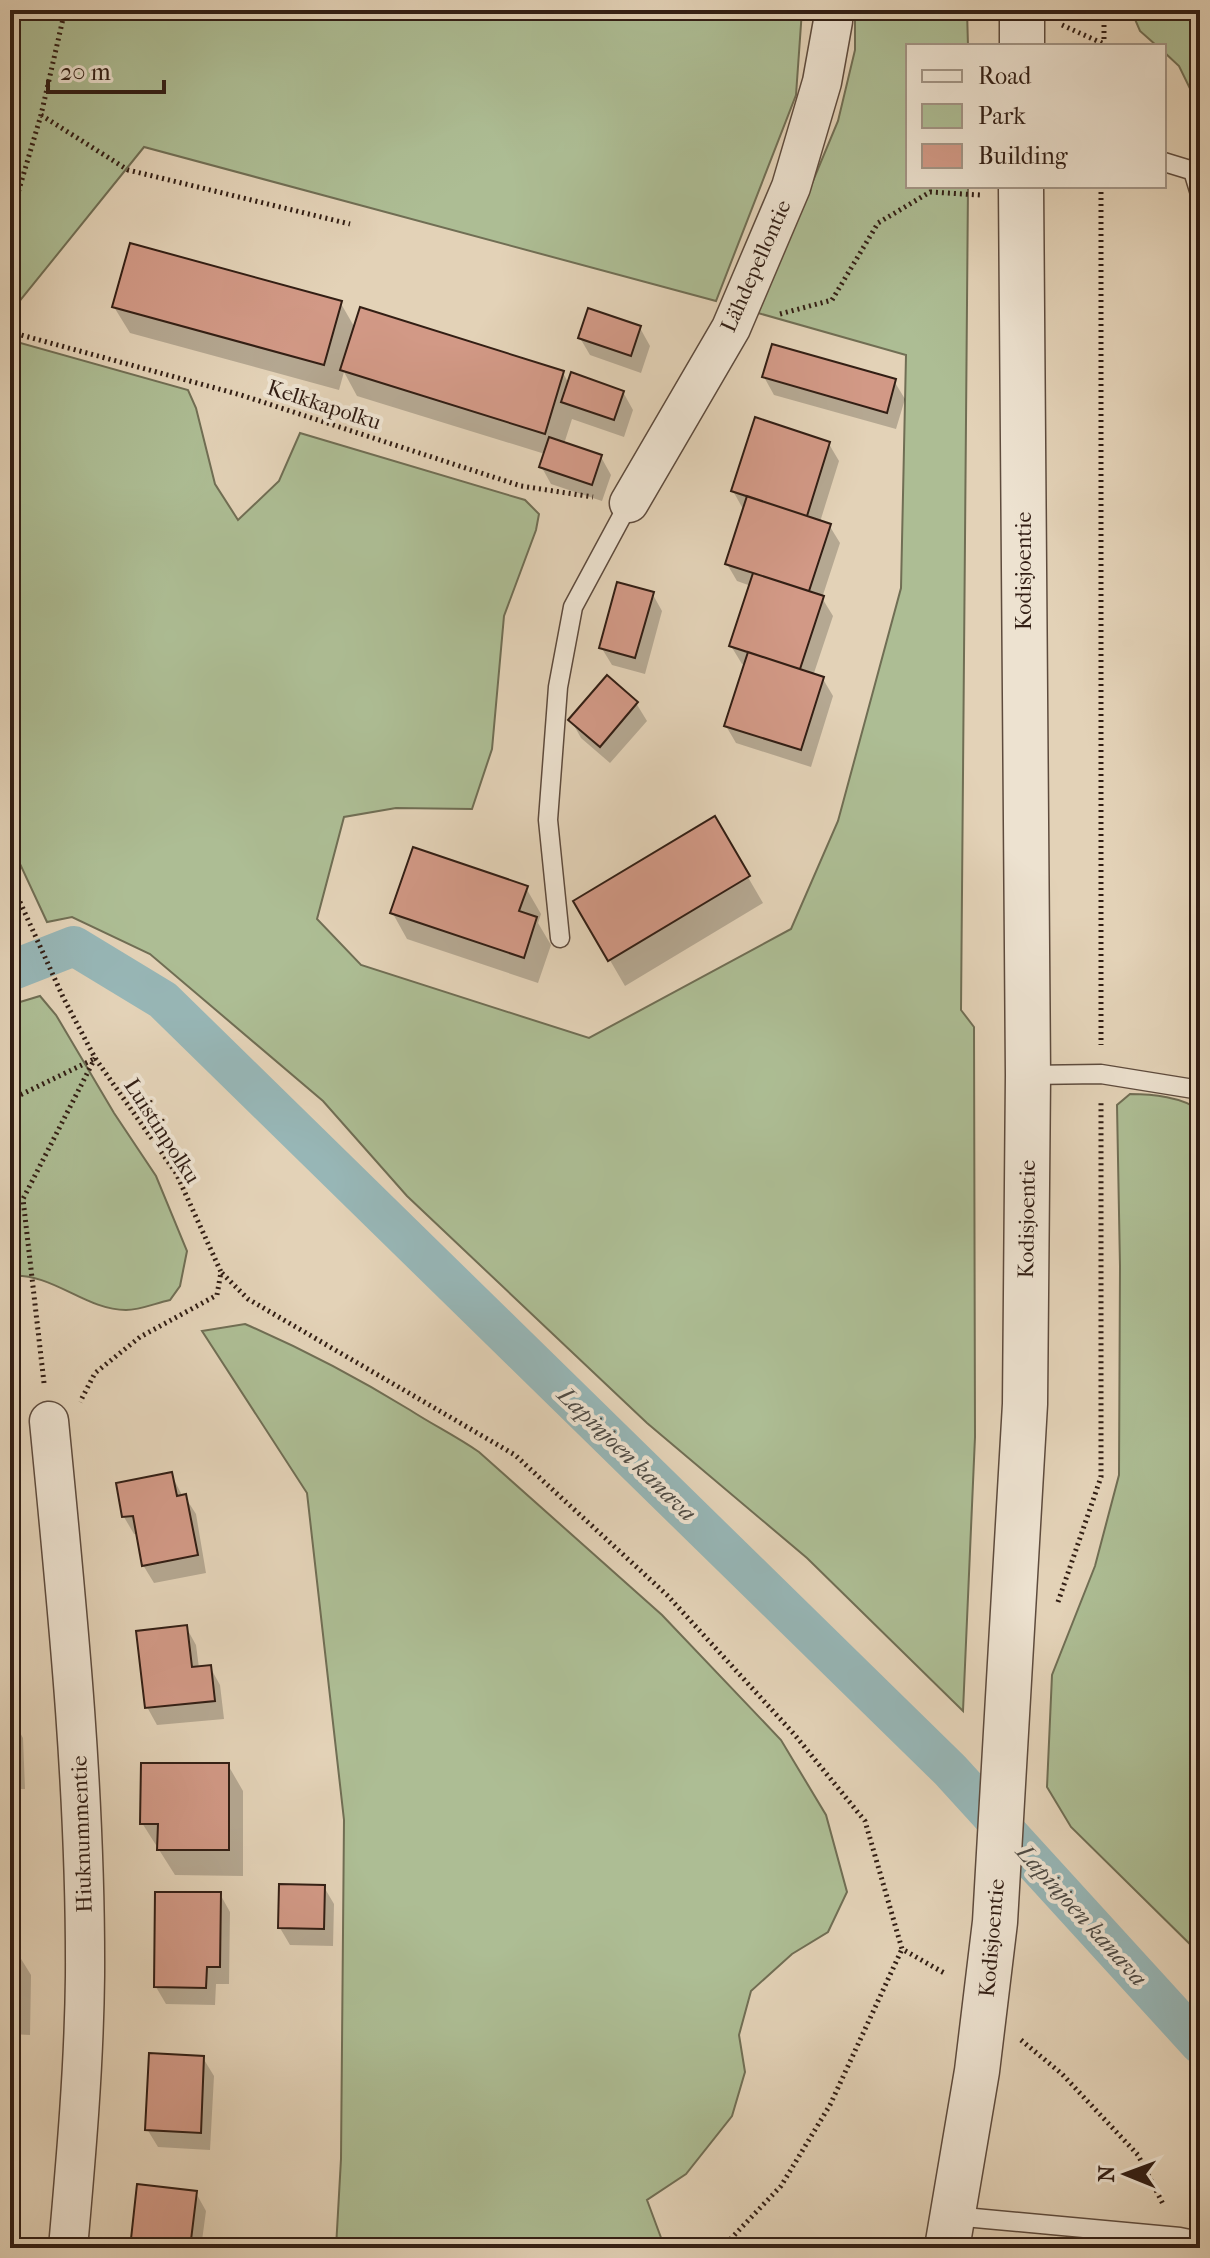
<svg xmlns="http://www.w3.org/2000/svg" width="1210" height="2258" viewBox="0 0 1210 2258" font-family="'IM FELL French Canon',serif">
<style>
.green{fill:#adbd94;stroke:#706e54;stroke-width:2}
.shadow{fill:#0003}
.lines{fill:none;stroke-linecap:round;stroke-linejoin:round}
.canal{stroke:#97b6b6;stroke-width:40}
.building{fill:#d29986;stroke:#321e14;stroke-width:2}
.service-casing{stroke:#5e4b3d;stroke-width:21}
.minor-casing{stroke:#5e4b3d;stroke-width:41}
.tertiary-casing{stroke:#5e4b3d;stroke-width:47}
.path{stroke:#321e14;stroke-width:5;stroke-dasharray:2 4;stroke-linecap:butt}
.service{stroke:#ede2d0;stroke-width:18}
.minor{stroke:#ede2d0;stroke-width:38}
.tertiary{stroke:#ede2d0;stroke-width:44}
.labels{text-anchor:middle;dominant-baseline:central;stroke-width:8;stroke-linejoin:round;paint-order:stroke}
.street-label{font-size:22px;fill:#321e14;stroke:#ede2d0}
.water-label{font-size:24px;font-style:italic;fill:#504c45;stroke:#ede2d0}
</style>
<rect width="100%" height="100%" fill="#e3d2b7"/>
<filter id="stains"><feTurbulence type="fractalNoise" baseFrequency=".0025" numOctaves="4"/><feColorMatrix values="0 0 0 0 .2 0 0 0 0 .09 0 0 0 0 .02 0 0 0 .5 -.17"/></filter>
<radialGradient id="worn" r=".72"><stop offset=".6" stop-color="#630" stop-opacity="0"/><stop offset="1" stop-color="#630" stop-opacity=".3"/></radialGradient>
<!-- green -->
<path class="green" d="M10 10H802L796 95 716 301 144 147 10 313Z
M855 10H967L968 46H908V186H968L961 1010 974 1027 975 1437 963 1711 807 1558 647 1423 407 1196 323 1101 150 954 72 917 47 922 20 864 10 834V340L188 390 196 408 215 484 238 520 279 481 300 433 525 500 539 514 536 530 504 616 492 749 472 809 396 808 344 817 317 919 361 965 589 1038 791 929 838 821 901 588 906 355 758 313 838 121 855 50Z
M1131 10H1200V109L1179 66 1164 52V46H1157L1140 31Z
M40 996 56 1015 114 1113 156 1176 187 1251 180 1286 170 1300C156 1303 140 1310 126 1310 85 1310 52 1272 10 1276V1005Z
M1130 1094C1151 1094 1184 1097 1200 1111V1954L1071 1827 1047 1787 1052 1675 1095 1566 1119 1475 1120 1266 1117 1105Z
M245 1324C303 1349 356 1377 410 1410 433 1425 456 1436 479 1452L662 1615 781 1740 826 1815 847 1892 828 1932 792 1954 751 1991 739 2035 745 2072 732 2116 686 2174 647 2200 663 2243 659 2248H336L341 2159 344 1820 307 1493 202 1331Z"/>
<!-- shadow -->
<path class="shadow" d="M340 302 355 328 563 373 569 384 623 392 633 410 624 437 572 419 564 444 601 457 611 475 602 501 551 484 541 466 545 454 357 396 344 372 339 390 130 333 114 307Z
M640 328 650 346 641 373 590 355 580 338Z
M764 377 894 381 905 399 896 429 774 395Z
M829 444 839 461 820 522 829 525 840 543 822 598 833 616 813 676 823 679 833 696 811 767 736 743 726 726 746 665 742 664 731 646 751 586 737 581 727 564 743 509 733 491Z
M652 593 662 611 645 674 612 665 601 647Z
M636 703 647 721 610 763 581 738 571 720Z
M714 819 763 903 625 986 576 902Z
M526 888 541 914 538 923 551 945 538 983 407 939 392 912Z
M171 1474 183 1497H185L196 1514 206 1573 154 1583 143 1565 138 1534H134L124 1517Z
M186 1627 196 1645 199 1668 210 1667 220 1685 224 1719 157 1725 147 1707Z
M10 1715 23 1738 25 1789H10Z
M228 1765 243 1791V1876L175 1875 142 1823Z
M324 1887 334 1904 333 1946 290 1945 280 1928Z
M220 1894 230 1912 229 1984H216L215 2005 166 2004 156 1987Z
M10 1941 31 1975 30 2035 10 2034Z
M203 2058 214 2076 210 2150 158 2147 147 2129Z
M196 2193 206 2211 201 2248H132Z
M10 2222 21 2241V2248H10Z"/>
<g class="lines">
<!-- canal -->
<path class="canal" d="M10 971 74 946 163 1000 950 1770 1200 2044"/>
</g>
<!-- building -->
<path class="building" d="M130 243 342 301 324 365 112 307Z
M360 307 564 371 545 434 340 370Z
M588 308 641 326 631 356 578 338Z
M772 344 896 379 887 413 762 377Z
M571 372 624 391 614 420 561 402Z
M755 417 830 442 807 516 731 491Z
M549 437 602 455 592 485 539 467Z
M747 496 831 524 809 591 725 564Z
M753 573 824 596 800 669 729 646Z
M617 582 654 592 635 658 599 648Z
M748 652 824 677 801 750 724 726Z
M607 675 638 702 600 747 568 720Z
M715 816 750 876 608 961 573 901Z
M413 847 528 886 519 911 537 917 524 958 390 913Z
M172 1472 177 1496 186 1494 198 1555 142 1566 133 1516 122 1517 116 1483Z
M187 1625 192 1667 211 1665 215 1701 145 1708 136 1631Z
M141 1763H229V1850H157L158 1824H140Z
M279 1884 325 1885 324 1929 278 1928Z
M155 1892H221L220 1967H207L206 1988 154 1987Z
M149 2053 204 2056 201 2133 145 2130Z
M137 2184 197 2191 190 2248H130Z"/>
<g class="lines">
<!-- service casing -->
<g class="service-casing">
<path id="service" d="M1164 162 1200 173
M1193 171 1200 194
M560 938 548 820 558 687 573 607 629 503
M1028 1075 1101 1074 1200 1090
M953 2216 1180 2237 1200 2241"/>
</g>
<!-- minor casing -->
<g class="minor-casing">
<path id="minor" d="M629 503 731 328 791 187 822 82 833 21V10
M49 1421C67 1606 86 1790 85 1976 84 2067 76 2158 68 2248"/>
</g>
<!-- tertiary casing -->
<g class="tertiary-casing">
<path id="tertiary" d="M1022 10V46
M947 2248 977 2071 995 1922 1025 1404 1028 1075 1021 186"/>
</g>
<!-- path -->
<path class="path" d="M1062 25 1104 44
M1104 45V10
M41 115 128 170 350 224
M1101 186V1045
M10 220 41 115 65 10
M780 314 832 300 878 223 930 192 980 195
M10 332 241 395 521 486 593 497
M10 880 63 997 95 1058 176 1173 221 1272 217 1295 140 1337 95 1373 80 1402
M10 1100 94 1059
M222 1273 248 1299 515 1455 667 1595 794 1734 865 1821 902 1949 946 1974
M44 1383 23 1199 95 1058
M1058 1602 1101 1477V1103
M1021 2040 1062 2074 1138 2155 1164 2206
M722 2248 781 2186 830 2105 902 1949"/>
<!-- service -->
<use href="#service" class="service"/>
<!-- minor -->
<use href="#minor" class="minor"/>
<!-- tertiary -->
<use href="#tertiary" class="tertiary"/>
</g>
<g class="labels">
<!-- street labels -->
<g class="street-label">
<text transform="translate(756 266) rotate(-66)">Lähdepellontie</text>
<text transform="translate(324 405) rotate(18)">Kelkkapolku</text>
<text transform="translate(1024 571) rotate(-90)">Kodisjoentie</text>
<text transform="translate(162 1131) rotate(57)">Luistinpolku</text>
<text transform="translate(1027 1219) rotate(-89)">Kodisjoentie</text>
<text transform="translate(82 1834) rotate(-92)">Hiuknummentie</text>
<text transform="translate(992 1938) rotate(-85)">Kodisjoentie</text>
</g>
<!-- water labels -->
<g class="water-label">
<text transform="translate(627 1454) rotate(44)">Lapinjoen kanava</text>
<text transform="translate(1082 1915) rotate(48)">Lapinjoen kanava</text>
</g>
</g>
<!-- margin -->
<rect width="1210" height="2258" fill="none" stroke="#e3d2b7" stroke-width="40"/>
<rect x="12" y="12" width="1186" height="2234" fill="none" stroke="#321e14" stroke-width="4"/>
<rect x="20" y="20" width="1170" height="2218" fill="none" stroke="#321e14" stroke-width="2"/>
<!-- legend -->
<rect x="906" y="44" width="260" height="144" fill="#ede2d0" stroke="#a29485" stroke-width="2"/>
<rect x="922" y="70" width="40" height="12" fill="#ede2d0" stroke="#a29485" stroke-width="2"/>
<text x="978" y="84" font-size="24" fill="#321e14">Road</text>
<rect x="922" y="104" width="40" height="24" fill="#adbd94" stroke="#a29485" stroke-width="2"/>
<text x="978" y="124" font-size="24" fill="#321e14">Park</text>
<rect x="922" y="144" width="40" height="24" fill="#d29986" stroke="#a29485" stroke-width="2"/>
<text x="978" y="164" font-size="24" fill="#321e14">Building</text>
<!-- north arrow -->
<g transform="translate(1126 2174) rotate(271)" stroke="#ede2d0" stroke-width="6" paint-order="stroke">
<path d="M0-6L14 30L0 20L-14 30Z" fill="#321e14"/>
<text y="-12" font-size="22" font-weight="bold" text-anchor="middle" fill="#321e14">N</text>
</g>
<!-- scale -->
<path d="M48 80v12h116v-12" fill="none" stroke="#321e14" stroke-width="4"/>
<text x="60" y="80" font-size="24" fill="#321e14" stroke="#ede2d0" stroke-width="6" paint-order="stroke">20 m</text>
<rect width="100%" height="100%" filter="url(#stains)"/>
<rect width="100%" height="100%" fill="url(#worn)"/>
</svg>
